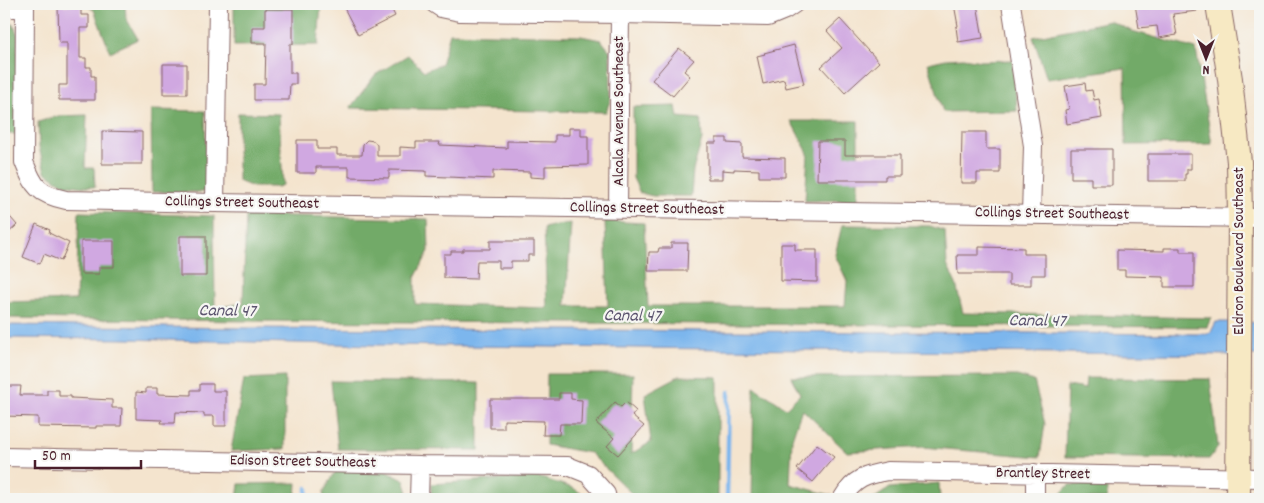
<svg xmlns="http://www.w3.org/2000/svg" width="1264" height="503" viewBox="0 0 1264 503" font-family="Dekko,sans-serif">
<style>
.forest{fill:#72aa67;stroke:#5e6449}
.water{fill:#7cb6ed;stroke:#636a8c}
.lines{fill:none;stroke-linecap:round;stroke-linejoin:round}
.stream{stroke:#7cb6ed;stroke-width:4.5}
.building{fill:#d0a8e1}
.street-casing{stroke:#866464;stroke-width:20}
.secondary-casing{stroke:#866464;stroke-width:26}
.street{stroke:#fff;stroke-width:18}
.secondary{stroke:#f7e9c3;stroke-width:24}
.labels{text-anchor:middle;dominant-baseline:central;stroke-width:4.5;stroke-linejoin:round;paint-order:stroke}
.street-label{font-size:16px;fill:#4a1f2b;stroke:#f6f6f2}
.water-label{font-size:18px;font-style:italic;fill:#5c546f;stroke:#f6f6f2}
</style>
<rect width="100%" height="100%" fill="#f6f6f2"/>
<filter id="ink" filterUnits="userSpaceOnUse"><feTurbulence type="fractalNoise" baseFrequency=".02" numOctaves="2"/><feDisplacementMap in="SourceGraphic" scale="10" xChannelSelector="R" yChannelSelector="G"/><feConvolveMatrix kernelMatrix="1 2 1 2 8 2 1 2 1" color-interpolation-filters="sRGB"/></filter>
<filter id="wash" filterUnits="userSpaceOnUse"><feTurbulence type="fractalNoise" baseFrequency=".0096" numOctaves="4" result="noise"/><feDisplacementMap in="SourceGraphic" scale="20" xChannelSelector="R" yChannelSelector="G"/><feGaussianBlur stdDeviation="1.12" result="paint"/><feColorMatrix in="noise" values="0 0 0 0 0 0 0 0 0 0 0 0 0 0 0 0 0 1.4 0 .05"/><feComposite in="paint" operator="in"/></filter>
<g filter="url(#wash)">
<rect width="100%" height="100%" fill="#f4e4ce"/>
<!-- forest -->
<path class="forest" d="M86 4H125L126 18 138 39 110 52 94 10Z
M234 4H321L318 45 234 46Z
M4 21 13 24 18 35 16 134H4Z
M1110 21 1132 31 1196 49 1212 144 1126 145 1125 68 1047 79 1033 37Z
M450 33 581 36 601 40 610 51 611 98 606 112 350 108 375 75 408 55 424 71 441 64Z
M963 58 981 61 1013 60 1017 111 943 112 928 63 946 59Z
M676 106 678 117 701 119 702 140 693 170 691 196H653L640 193 633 178V107Z
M151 110 205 111 207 192H152Z
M238 113 279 114 283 185 277 187H253L238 181Z
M87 115 85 168H94L95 187H85L63 184 45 172 39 147 38 122 58 116Z
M791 121H858V200L805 201 808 153Z
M79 212 214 216 215 308 243 303 246 215 428 219 429 251 415 278V304L547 308 544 228 556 225 571 223 566 306H608L605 221 644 223 648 306H845L847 281 835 255 842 225 930 226 945 231 947 265 956 284 963 313 1211 318 1207 327 249 321 4 318V302L76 300Z
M547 374H633L631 454 651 442 645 394 679 376 718 377V499H637L590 453 546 445Z
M1017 376 1034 381 1045 424 1040 457 923 447 847 452 802 409 792 439 790 484 834 496 833 499H752L754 387 786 408 800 394 791 377Z
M285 377V449L231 451 244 379Z
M1086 378 1210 379 1218 447 1209 459 1065 457 1067 386 1085 389Z
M331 381 479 383V450L338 449Z
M383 470 404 480 410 499H323L324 491 336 471Z
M538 477 573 488 590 499H432L431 484Z
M297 483 296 499H237L239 484Z
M939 483 940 499H873L890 488Z
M1107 484V499H1056L1069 485Z"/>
<!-- water -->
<path class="water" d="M1216 322H1232L1231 355 376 345 124 339 4 338V325L249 328 1207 334 1211 332Z
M1246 322 1260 323V355H1246Z"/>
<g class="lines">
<!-- stream -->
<path class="stream" d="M307 499V488
M727 499 729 392"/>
</g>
<g id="blocks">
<!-- building -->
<path class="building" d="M342 4H389L395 16 358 35Z
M954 4H977L983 38 958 42 956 27 958 26Z
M1135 4H1196L1197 11 1173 14 1177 35 1159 38 1157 26 1139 28Z
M81 5V15H89V28H80V58H86V67H91V76H95V100H59V85H67V43H59L58 6Z
M265 9H293V44H290V73H296V84H290L289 100H254V84H265L266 43H252V27H265Z
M840 19 879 62 845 93 821 67 842 48 827 31Z
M794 45 804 84 786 88 784 79 763 84 757 56 765 54 764 53Z
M679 48 694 60 684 71 690 76 673 96 652 80Z
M163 64H187V94H163Z
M1085 83 1086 91 1092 90 1094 100 1099 99 1102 118 1067 124 1065 110 1069 109 1065 86Z
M569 128H581V136H588V165L545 166V178L530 177V172L493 171V179L426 176V171L389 170V178L349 177V167H316V173H297V140H317V149H337V155H362L363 144 367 140 374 141 377 145V156H400V147L416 148V142H440L439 145 507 148V141L555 142V135H569Z
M102 131 142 132V164H102Z
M962 132H986V149H1000V173H977V183H961Z
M716 138H727V143L742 144V157L785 158V177H759V170L734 169V171L722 170V179H708V143H716Z
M818 141H845V155H900V176H885V180H817Z
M1071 149H1112V185H1091V178H1071Z
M1148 154H1191V169H1187V174H1185V181H1148Z
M4 210 17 225 4 237Z
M36 224 50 230 49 233 69 243 61 261 44 254 40 264 23 257Z
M180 236H206V276H180Z
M81 241H114V267H99V274H81Z
M490 241H534V255H528V261H511V268H499V261H477L476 279 444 278V254H451V251H463V249H490Z
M671 243H688L687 271H648L649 252H658L659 248H671Z
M781 244H795V250H817V282L781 281Z
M979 247 1024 248V254H1045V275H1031V285H1009V274H958L957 255H979Z
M1164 248H1180V252H1194V287H1164V277L1125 276V270H1117V250L1164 251Z
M200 384H213V391H226V426H214V416H204V413L176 412 175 423H161L162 420 136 419V392L146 393V388H157V394L191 395V390H200Z
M4 386H21L20 395H47V390H59V396H71V398L112 400V408H122L121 426H96V428L38 427V417L4 416Z
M559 393H571V399L582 400 581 424H560L559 435H543L544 421 504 420V428H490V399H559Z
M615 402 621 407 626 402 636 411 632 416 644 426 618 455 607 446 614 438 596 423Z
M817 444 834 457 813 482 797 469Z"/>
</g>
</g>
<g filter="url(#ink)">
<use href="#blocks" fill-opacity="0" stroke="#866464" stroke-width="1"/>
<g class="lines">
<!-- street casing -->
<g class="street-casing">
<path id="street" d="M25 4 24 162C34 187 38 194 66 200L215 203 1260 218
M435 4 441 8 460 12 620 14 768 17 785 10 794 4
M1011 4 1033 146 1031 214
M4 8H25
M215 203 218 4
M618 208 620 14
M4 457 420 465 568 466 588 474 606 494 607 499
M419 499 420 465
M842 499C854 478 866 475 888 471L1260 478
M1035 499V473"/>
</g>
<!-- secondary casing -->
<g class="secondary-casing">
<path id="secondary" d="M1218 4 1230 79 1239 162 1240 217 1238 499"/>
</g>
<!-- street -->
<use href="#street" class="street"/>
<!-- secondary -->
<use href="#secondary" class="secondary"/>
</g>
</g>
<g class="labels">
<!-- street labels -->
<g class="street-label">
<text transform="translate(619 111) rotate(-90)">Alcala Avenue Southeast</text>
<text transform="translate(242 203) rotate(1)">Collings Street Southeast</text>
<text transform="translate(647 209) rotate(1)">Collings Street Southeast</text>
<text transform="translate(1052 214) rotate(1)">Collings Street Southeast</text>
<text transform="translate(1239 251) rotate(-90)">Eldron Boulevard Southeast</text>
<text transform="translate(303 462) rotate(1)">Edison Street Southeast</text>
<text transform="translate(1043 474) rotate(1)">Brantley Street</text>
</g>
<!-- water labels -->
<g class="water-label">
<text transform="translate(227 312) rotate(1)">Canal 47</text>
<text transform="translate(632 317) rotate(1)">Canal 47</text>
<text transform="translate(1037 322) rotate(1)">Canal 47</text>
</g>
</g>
<!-- margin -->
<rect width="1264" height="503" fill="none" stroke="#f6f6f2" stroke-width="20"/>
<!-- north arrow -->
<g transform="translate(1206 58) rotate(180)" stroke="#f6f6f2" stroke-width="4" paint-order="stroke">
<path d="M0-4L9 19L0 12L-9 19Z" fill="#4a1f2b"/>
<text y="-8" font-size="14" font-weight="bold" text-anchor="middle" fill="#4a1f2b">N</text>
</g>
<!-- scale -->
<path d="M35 460v8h106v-8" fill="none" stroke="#4a1f2b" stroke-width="2.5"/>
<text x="42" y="460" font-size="15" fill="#4a1f2b" stroke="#f6f6f2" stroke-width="4" paint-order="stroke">50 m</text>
</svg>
